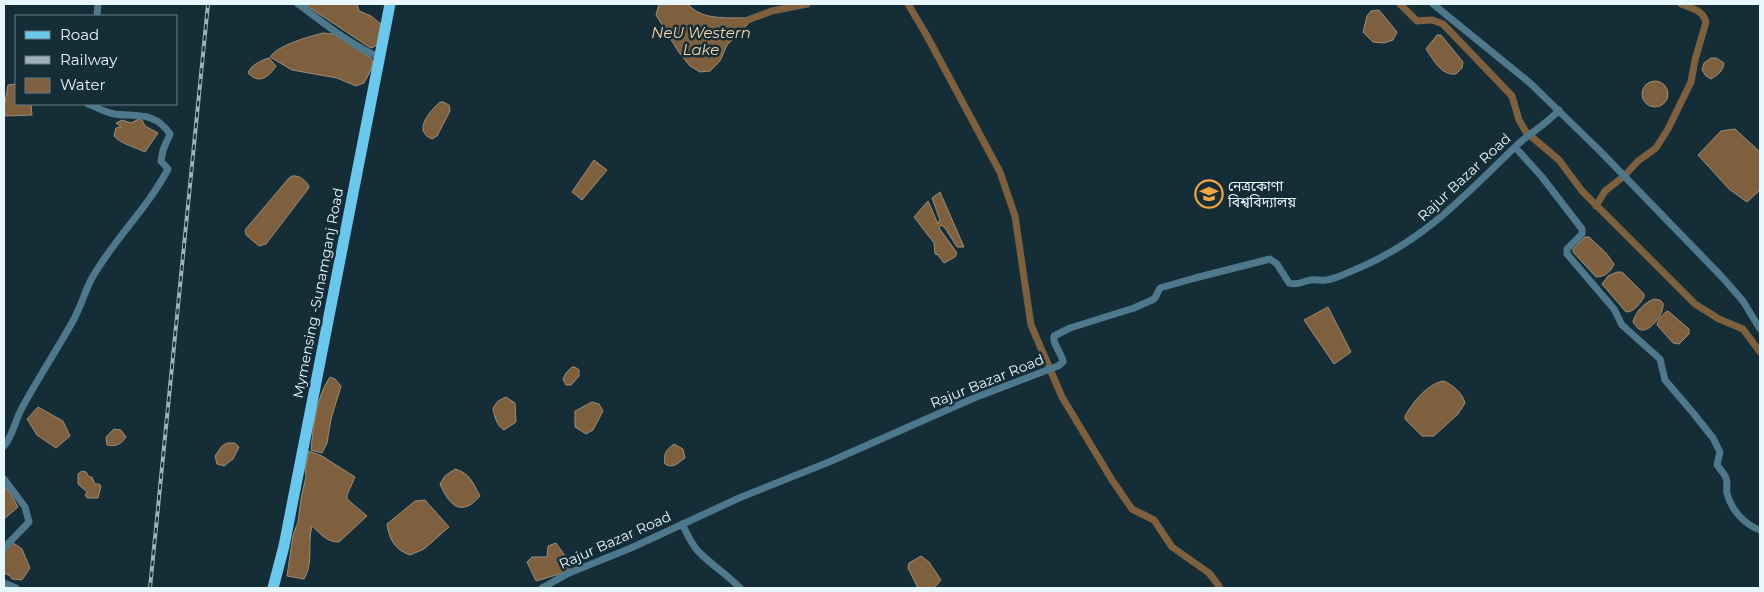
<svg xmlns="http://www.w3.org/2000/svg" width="1764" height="592" viewBox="0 0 1764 592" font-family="Montserrat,'Noto Sans Bengali',sans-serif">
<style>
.water{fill:#7e603e;stroke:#9e8d77}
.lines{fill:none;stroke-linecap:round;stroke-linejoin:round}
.stream{stroke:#9e8d77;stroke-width:2}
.canal{stroke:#7e603e;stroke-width:7}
.street{stroke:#4e788b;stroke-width:7}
.primary{stroke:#6ac7ee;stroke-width:11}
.rail-casing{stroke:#9eb0b8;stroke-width:4}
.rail{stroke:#142d37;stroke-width:2;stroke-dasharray:5.5;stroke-linecap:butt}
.labels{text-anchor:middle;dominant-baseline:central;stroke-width:5;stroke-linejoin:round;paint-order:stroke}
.street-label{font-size:14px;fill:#e8f6fd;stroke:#142d37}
.poi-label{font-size:14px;fill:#e8f6fd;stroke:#142d37;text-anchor:start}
.water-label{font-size:15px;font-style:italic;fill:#fbd3a6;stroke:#142d37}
</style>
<rect width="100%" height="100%" fill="#142d37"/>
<!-- water -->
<path class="water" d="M304 4H357L359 11 371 16 381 24 377 45 372 48 369 47Z
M659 4H688C702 22 733 17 754 18L727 45 720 61 710 71 700 72 690 66 678 51 656 15Z
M1379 10 1397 32 1393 40 1384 43 1373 42 1363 32 1367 16 1371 11Z
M323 33 333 34 371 58 373 61 371 70 364 83 356 86 337 78 292 70 270 57C278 45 308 37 323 33Z
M1437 35H1441L1463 62 1462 68 1456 74C1441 76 1433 59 1426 49Z
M269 58 276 66C269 77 259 85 248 73 250 66 261 60 269 58Z
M1711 58H1716L1724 63C1724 70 1717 76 1711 79L1706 76 1702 70 1704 63Z
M1642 94a13 13 0 1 1 26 0a13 13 0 1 1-26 0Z
M16 84V104H31L32 115 6 116 4 108 8 85Z
M440 102H443L449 105 450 111 437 136 432 139C412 131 430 111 440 102Z
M141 118 145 126 158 133 145 152C137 148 119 143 114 136L116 128 121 127 116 123 122 120 131 123Z
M1735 129 1760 152V190L1747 202 1729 189 1698 155 1721 131Z
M594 160 607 170 582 200 572 192Z
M292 176C299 175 305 180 309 186L308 189 266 244 259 246 246 235 245 230 289 178Z
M940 192 964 247H957L945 228 941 225 939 228 957 253 955 257 944 263 938 255 935 254 934 243 914 217 928 201 938 224 940 220 932 198Z
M1585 237H1589L1606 253 1614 264C1611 272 1604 277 1596 277L1573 252V249Z
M1617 272H1622L1644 294V297C1640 304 1634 312 1626 312L1602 284 1608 276Z
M1654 299 1660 300 1663 303C1665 311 1652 331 1642 330 1638 330 1635 325 1633 322 1636 311 1644 303 1654 299Z
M1328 307 1351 352 1334 364 1304 320Z
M1668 311 1689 329V334L1679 344 1673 343 1657 325C1658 319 1663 313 1668 311Z
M572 367H575L579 370V376L571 385H566L563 379 566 373Z
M330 377 335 379 341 386 331 419 327 443 322 453 311 450C313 427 316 397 330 377Z
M1444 381C1453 385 1463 394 1465 403L1458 414 1434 436H1422L1405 419V416C1413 402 1428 383 1444 381Z
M506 397 515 403 516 422 504 430C497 426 494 416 493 408L498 401Z
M592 402 599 404 603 411 593 430 586 434 575 427V411Z
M38 407 63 421 70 436 56 448 37 435 27 419Z
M114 429 121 430 126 437C121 444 117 447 107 445L106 437Z
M227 443H235L239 447 233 459 224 466 217 464 215 456 222 446Z
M674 444 683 449 685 458C678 463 673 469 665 464 663 454 666 450 674 444Z
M309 451 322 456 355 477 347 495V499L367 516 339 542C326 542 321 534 312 526 307 544 314 563 304 579L287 576 293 535 298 522 301 499 306 476 305 470Z
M455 469C470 473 473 483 480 496 461 518 449 505 440 484L445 476Z
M82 471 86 472 89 477H92L95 484H99L101 486 98 498H87L85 495 87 492 78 484V474Z
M4 487 8 489 18 507 4 519Z
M425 500 449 527 424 549 410 555C395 550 389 539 387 524L415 501Z
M12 542 22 549 30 568 22 580 12 579 10 576 4 573V552Z
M556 543 570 563V571L536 581 527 562 532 557H547L548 546Z
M921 556 929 562 941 580 934 588H918L908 568 909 563Z"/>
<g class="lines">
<!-- stream -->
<path class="stream" d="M1219 586 1220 588"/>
<!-- canal -->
<path class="canal" d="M908 4 927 36 1000 172 1015 216 1031 325 1062 397 1112 480 1132 509 1154 520 1172 547 1209 573 1219 586
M1400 4 1417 21 1432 20 1443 24 1512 96 1519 120 1526 132 1559 160 1582 191 1695 304 1719 319 1743 329 1760 352
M745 21 772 11 807 4
M1627 173 1638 161 1656 148 1668 129 1691 82 1695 60 1706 22C1703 10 1691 8 1681 4
M1596 206 1605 191 1623 177"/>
<!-- street -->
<path class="street" d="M298 4C324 23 349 44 379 57
M1433 4 1530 83 1599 150 1722 277 1743 301 1760 329
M97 16 98 4
M1515 147 1542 177 1582 229V234L1567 249V254L1614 309 1622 325 1660 359 1665 380 1694 414 1713 438 1720 452 1717 465C1720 469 1724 473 1726 478 1728 483 1726 488 1727 493 1731 510 1745 525 1760 530
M4 446C13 436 15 420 22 408 38 378 57 350 74 319 81 306 85 291 92 278 114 239 147 209 168 169L161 161 163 150 170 134C155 111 136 117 114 114 105 112 96 107 88 104
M4 479 25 507 29 522 4 548
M682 524C687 533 691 544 698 551 711 565 727 574 740 588
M4 583 16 588
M542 588 569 573 631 548 739 498 829 462 974 398 1058 366 1063 362C1062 353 1052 344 1054 336L1070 328 1134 308 1152 300 1155 298 1160 288 1195 278 1270 259 1277 264 1289 283C1298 286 1303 281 1311 280 1316 279 1321 281 1326 280 1337 279 1348 272 1359 268 1426 239 1464 196 1515 147 1529 133 1546 125 1559 110"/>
<!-- primary -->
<path class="primary" d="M273 588 284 546 390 4"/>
<!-- rail casing -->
<g class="rail-casing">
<path id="rail" d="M150 588 208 4"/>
</g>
<!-- rail -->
<use href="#rail" class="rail"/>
</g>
<!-- icons -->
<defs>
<g id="university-ring" transform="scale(1.4375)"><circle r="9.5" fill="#142d37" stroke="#f2a541" stroke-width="1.5"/><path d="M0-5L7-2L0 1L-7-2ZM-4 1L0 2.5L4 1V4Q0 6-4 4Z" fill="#f2a541"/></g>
</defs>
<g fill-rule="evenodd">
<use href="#university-ring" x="1209" y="194"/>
</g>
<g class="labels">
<!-- street labels -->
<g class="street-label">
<text transform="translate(1464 177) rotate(-43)">Rajur Bazar Road</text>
<text transform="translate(318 293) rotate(-79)">Mymensing -Sunamganj Road</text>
<text transform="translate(987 381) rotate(-22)">Rajur Bazar Road</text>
<text transform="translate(615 540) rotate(-24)">Rajur Bazar Road</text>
</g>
<!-- poi labels -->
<g class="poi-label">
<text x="1228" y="186">নেত্রকোণা<tspan x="1228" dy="16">বিশ্ববিদ্যালয়</tspan></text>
</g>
<!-- water labels -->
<g class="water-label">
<text x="701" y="32">NeU Western<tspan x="701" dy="17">Lake</tspan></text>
</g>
</g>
<!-- border -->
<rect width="1764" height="592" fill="none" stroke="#e8f6fd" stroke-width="10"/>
<!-- legend -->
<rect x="15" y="15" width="162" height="90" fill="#142d37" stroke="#697d86"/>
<rect x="25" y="31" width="25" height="8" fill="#6ac7ee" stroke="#697d86"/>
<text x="60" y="40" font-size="15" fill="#e8f6fd">Road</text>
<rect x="25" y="56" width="25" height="8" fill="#9eb0b8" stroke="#697d86"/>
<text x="60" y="65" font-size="15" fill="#e8f6fd">Railway</text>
<rect x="25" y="78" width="25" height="15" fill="#7e603e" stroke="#697d86"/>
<text x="60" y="90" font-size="15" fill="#e8f6fd">Water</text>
</svg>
